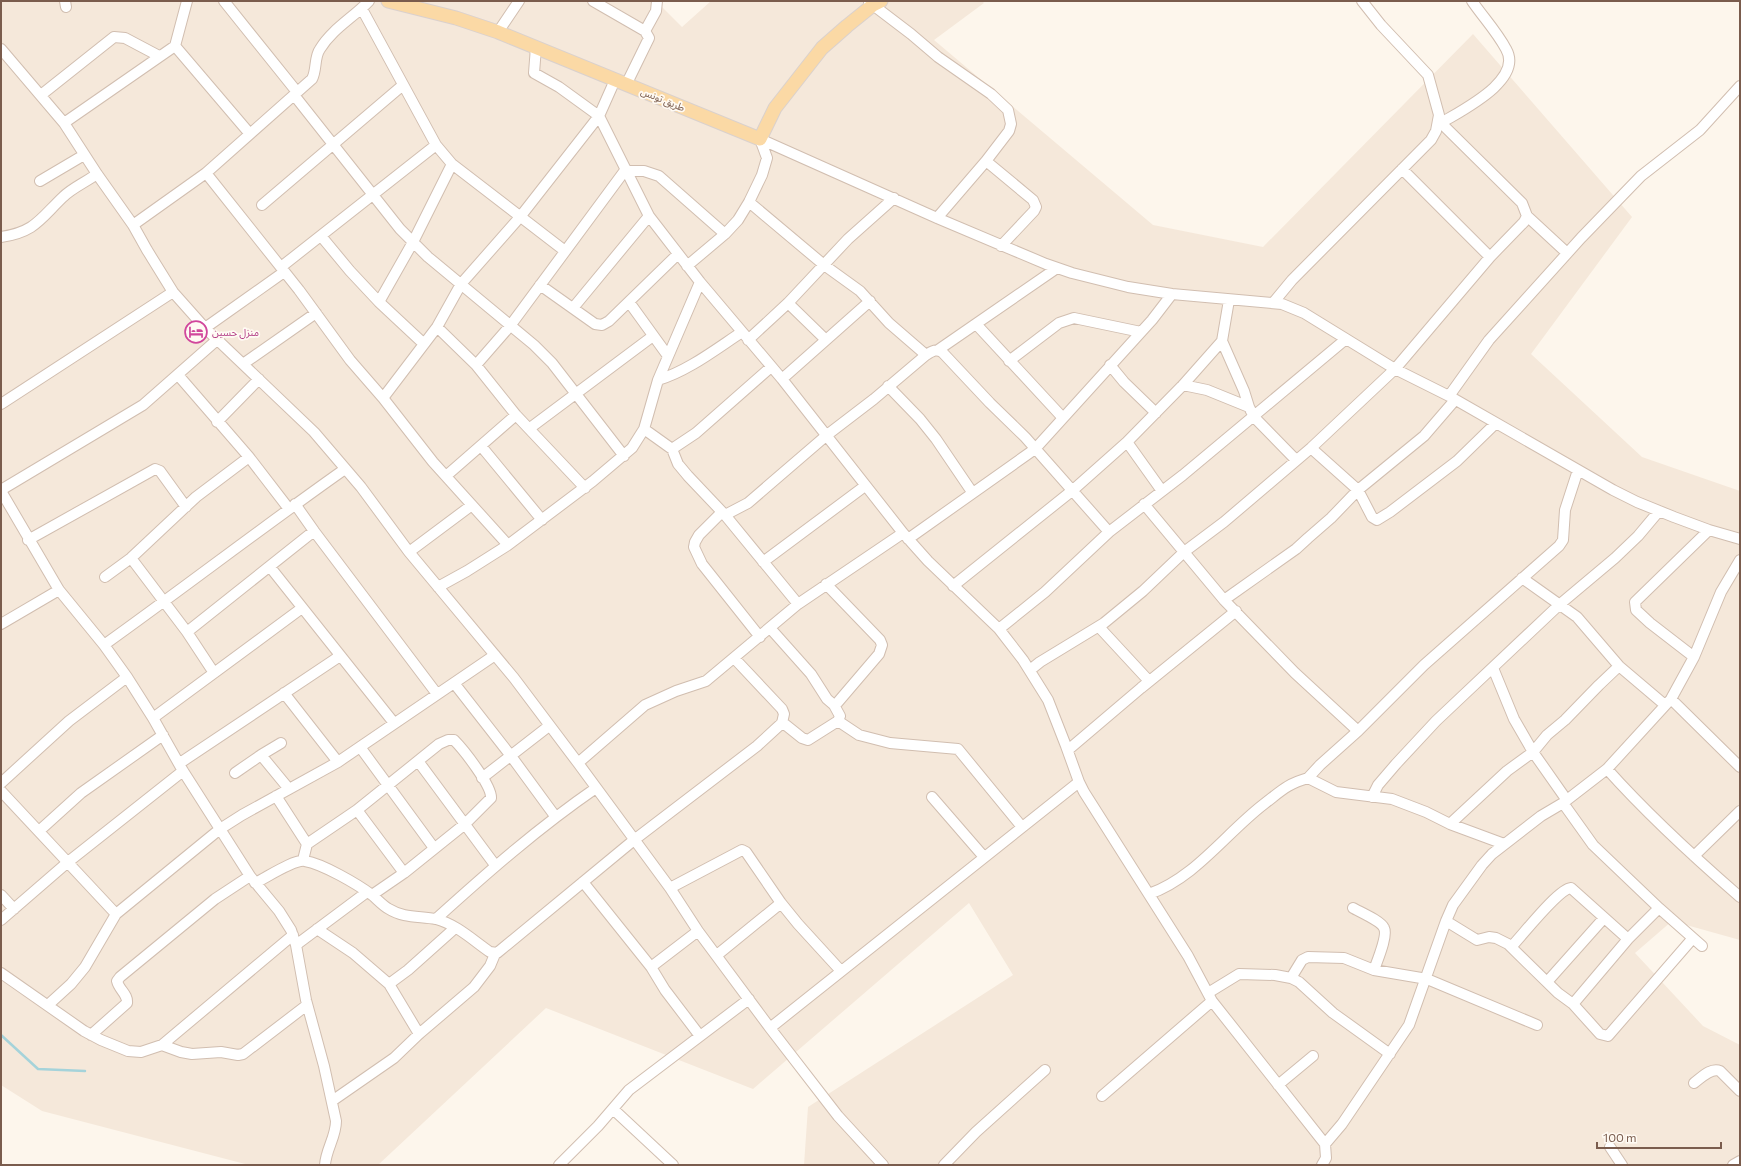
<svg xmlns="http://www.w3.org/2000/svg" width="1741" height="1166" viewBox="0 0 1741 1166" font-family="Commissioner,'Noto Sans Arabic',sans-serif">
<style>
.residential{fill:#f5e8da}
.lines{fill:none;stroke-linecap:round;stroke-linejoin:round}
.stream{stroke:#a5d3da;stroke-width:2.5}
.minor-casing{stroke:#d1beb0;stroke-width:12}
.major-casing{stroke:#dad1cd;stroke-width:15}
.minor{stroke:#fff;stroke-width:10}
.major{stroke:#fbd9a5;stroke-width:13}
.labels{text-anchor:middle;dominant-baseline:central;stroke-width:3.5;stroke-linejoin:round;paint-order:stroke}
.street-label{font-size:10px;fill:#7a5c4d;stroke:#fffaf3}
.hotel-label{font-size:10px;fill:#b23c85;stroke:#fffaf3;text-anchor:start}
</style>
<rect width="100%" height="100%" fill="#fdf6ec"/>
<!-- residential -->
<path class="residential" d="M1 1H656L682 27 711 1H982L984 3 934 40 1153 225 1263 247 1473 34 1632 217 1531 354 1642 457 1740 491V940L1672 921 1635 953 1703 1026 1740 1045V1165H804L808 1107 1013 975 969 903 753 1089 546 1008 378 1165H249L42 1111 1 1085Z"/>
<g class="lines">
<!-- stream -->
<path class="stream" d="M1 1035 38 1069 85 1071"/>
<!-- minor casing -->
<g class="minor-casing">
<path id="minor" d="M65 1 66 7
M224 1 297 92
M593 1 645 31 649 38 626 85
M869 2 911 34 938 57 991 94 1008 110 1011 124 1009 131 986 161 1033 200 1036 207 1034 211 1001 246
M362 9 436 145 452 164 565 251
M645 31 656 11 657 1
M498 32 519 1
M175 46 250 134
M1 49 64 123 97 174 133 225 147 250 173 292 205 328 314 432 361 487 409 552 514 678 578 763 670 888 698 931 770 1028 838 1116 883 1165
M615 80 599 116 649 216 700 282 782 379 903 533 928 561 999 629 1023 660 1048 700 1066 746 1079 782 1084 792 1188 956 1212 1001 1325 1144
M41 95 114 37 125 38 159 56
M294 95 400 229 428 257 534 345 552 363 624 456
M1439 121 1522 203 1527 216 1524 222 1490 257
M64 123 175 46 187 1
M1441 123C1462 110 1524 80 1506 49 1497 32 1483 17 1472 1
M760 139 937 218 1046 264 1072 273 1128 287 1172 294 1282 304 1304 313 1395 369 1449 396 1613 490 1637 502 1674 517 1709 530 1740 539
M627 171H644L659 176 725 234
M206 173 299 290 350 360 383 398 433 462 508 545
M40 181 84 155
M749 202 824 265 860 291 889 323 926 355
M262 205 403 85
M1527 216 1567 253
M937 218 986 161
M133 225 206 173 312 79C317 70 314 57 320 49 332 29 354 17 369 1
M321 236 350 271 379 302 424 344
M1 237C35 232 40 219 63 197 72 188 86 182 97 174
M687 266 725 234 738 220 749 202 762 175 767 158 760 139
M281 267 436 145
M540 285 595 324 602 325 609 321 678 254
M1229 300 1222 341 1244 391 1249 407 1254 417 1296 460
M379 302 413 242 452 164
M629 302 668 356
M1273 303 1292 280 1431 140 1436 131 1439 115 1428 75 1381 25 1362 1
M573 308 649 216
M976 324 1063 418
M437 327 476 365 510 326 626 169
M205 328 284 272
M748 340 788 303 848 239 894 198
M826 340 870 301
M938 350 1057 268
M1009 361 1059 323 1074 318 1141 332
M243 364 316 313
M476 365 516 415 585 488
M1110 365 1124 382 1156 413
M178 375 249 457 289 509
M782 379 826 340 788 303
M658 380C688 371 716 349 742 332
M1183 385 1207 390 1249 407
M888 386 920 419 936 439 972 492
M1449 396 1489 340 1581 238 1641 176 1700 130 1740 86
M383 398 437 327 461 284 520 217 599 116 559 87 534 73 536 47
M1 404 173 292
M217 422 259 379
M530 428 653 336
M644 429 672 449 678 464 688 476 725 515 798 604
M1127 442 1162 491
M481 446 542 520
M1311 448 1358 490 1372 517 1377 520 1390 512 1457 461 1495 424
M672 449 696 433 771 367
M446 476 516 415
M1 490 143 405 218 339
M1 491 59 590 104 645 127 677 153 718 183 771 250 876 279 911 291 930 296 945 306 1000 324 1066 336 1121C336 1137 326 1149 325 1165
M295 504 314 531 437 694
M1144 504 1224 600 1295 673 1358 731
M722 512 699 535 695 542 694 547 702 564 760 637
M725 515 748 503 827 435 874 399 926 355C932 351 937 348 943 353L990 403 1025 437 1109 532
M908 539 1035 449 1152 320 1172 294
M28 540 155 469 160 471 186 507
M409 552 472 505
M131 558 187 632 214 673
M763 562 865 486
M270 567 394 723
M105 577 131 558 196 497 249 457
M1522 578 1577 617 1619 666 1665 705
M826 584 880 640 882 645 879 654 838 702 834 705
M953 586 1073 490 1127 442 1183 385 1222 341
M438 587 467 571 508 545 593 481 632 448 644 429 658 380 700 282
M1224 600 1296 549 1308 538 1331 518 1358 490 1424 436 1455 400
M1 624 59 590
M1099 627 1149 681
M770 628 811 674 827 699 834 705 840 716 838 721 808 740 802 738 782 722
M999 629 1045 592 1109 532 1183 475 1346 339
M187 632 314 531
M104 645C185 587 264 526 345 469
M1694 657 1650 623 1636 610 1635 602 1709 530
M1493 668 1514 719 1533 752 1566 799
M1030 670 1040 662 1104 623 1143 591 1184 552 1224 522 1311 448 1395 369 1490 257 1402 169
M454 683 511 756 555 816
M284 693 338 762
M1671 699 1740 767
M153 718 302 608
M838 721 859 735 890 743 958 749 1022 827
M360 747 434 848
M1068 750 1141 688 1236 611
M261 755 281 743
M418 761 495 865
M180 763 340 656
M578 763 645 705 676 691 706 681 798 604 903 533
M1607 769C1648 815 1694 857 1740 897
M235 773 261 755 289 789
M482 778 549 726
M1 783 69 721 127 677
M1 791 116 914
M276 796 307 844 303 860
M932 797 984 857
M1372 797 1378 785 1396 764 1436 721 1559 605 1615 558 1638 536 1659 511
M1563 803 1593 845 1659 908 1628 939 1573 1004
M357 810 404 873
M1450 824 1507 771 1533 752 1547 735 1565 720 1599 685 1619 666
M39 831 81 793 163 735
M307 844 357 810 439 744 448 740H454C464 750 492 786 491 798L465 824 404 873 372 895
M1504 844 1450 824 1426 812 1392 799 1336 792 1308 778 1320 765 1358 731 1424 665 1559 546 1563 540 1565 510 1578 470
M1694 856 1740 811
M583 882 651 967 665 990 700 1036
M255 883C266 878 294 859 305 861 323 864 357 884 372 895 378 900 383 906 389 909 403 918 420 916 436 919 456 924 474 941 490 952L497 953 634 840 757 746 782 723 784 714 782 709 734 658
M670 888 742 850 746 852 781 903 798 924 841 971
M1149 894C1195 878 1226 833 1264 804 1281 791 1287 784 1308 778
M1 895 14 909
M1353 908C1360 912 1381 921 1384 928 1388 936 1377 961 1374 970
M1659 908 1702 946
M436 919C488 872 538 828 596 788
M1 920 68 862 183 771
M1446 921 1477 940 1489 937 1496 938 1508 944 1558 993 1573 1004 1600 1034 1608 1036 1693 938
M317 929 353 953 389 984 419 1034
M296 945 367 892
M1511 947C1522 936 1558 889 1571 888L1628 939
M717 955 781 903
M651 967 698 931
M1 973 84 1031 101 1040 128 1051 141 1052 162 1045 293 935
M1291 978 1302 960 1308 957 1344 958 1374 970 1427 979 1537 1025
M1547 982 1604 918
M389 984 408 970 455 928
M1208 993 1239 974 1275 975 1291 978 1299 982 1333 1013 1390 1054
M48 1005 71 984 85 967 116 914 220 829 242 815 338 762 495 655
M770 1028 1079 782
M91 1035 127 1003C128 994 119 990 117 981L120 977 215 899 250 876
M162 1045 181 1052 192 1054 221 1052 238 1055 243 1054 307 1005
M1694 1083C1701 1078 1711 1067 1720 1071L1740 1091
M1278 1085 1313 1056
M1102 1096 1212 1001
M332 1101 394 1058 419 1034 474 987 490 966 495 954
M613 1109 673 1165
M1610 1147 1622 1165
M559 1165 598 1126 629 1090 749 999
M944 1165 976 1132 1045 1070
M1322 1165 1326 1158 1325 1144 1342 1124 1409 1025 1446 921 1453 905 1482 865 1492 854 1541 816 1563 803 1607 769 1671 699 1694 657 1721 592 1740 560
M1733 1165 1740 1161"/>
</g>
<!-- major casing -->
<g class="major-casing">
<path id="major" d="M388 1 456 18 498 32 760 139 775 108 822 48 847 26 873 5 881 1"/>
</g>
<!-- minor -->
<use href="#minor" class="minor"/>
<!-- major -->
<use href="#major" class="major"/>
</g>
<!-- icons -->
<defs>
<g id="hotel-ring" transform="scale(1.15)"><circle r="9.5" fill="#fffaf3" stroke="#d1479c" stroke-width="1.5"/><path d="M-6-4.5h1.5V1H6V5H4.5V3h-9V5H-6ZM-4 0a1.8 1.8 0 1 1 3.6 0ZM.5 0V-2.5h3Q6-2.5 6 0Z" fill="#d1479c"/></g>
</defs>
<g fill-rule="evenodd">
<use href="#hotel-ring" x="196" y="332"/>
</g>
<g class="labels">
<!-- street labels -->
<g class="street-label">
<text transform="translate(663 99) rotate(22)">طريق تونس</text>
</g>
<!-- hotel labels -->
<g class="hotel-label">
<text x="212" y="332">منزل حسين</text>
</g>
</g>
<!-- border -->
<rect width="1741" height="1166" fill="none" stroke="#7a5c4d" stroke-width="4"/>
<!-- scale -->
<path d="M1597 1142v6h124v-6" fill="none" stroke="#7a5c4d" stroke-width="2"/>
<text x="1603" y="1142" font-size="12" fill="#7a5c4d" stroke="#fffaf3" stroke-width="3" paint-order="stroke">100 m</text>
</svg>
